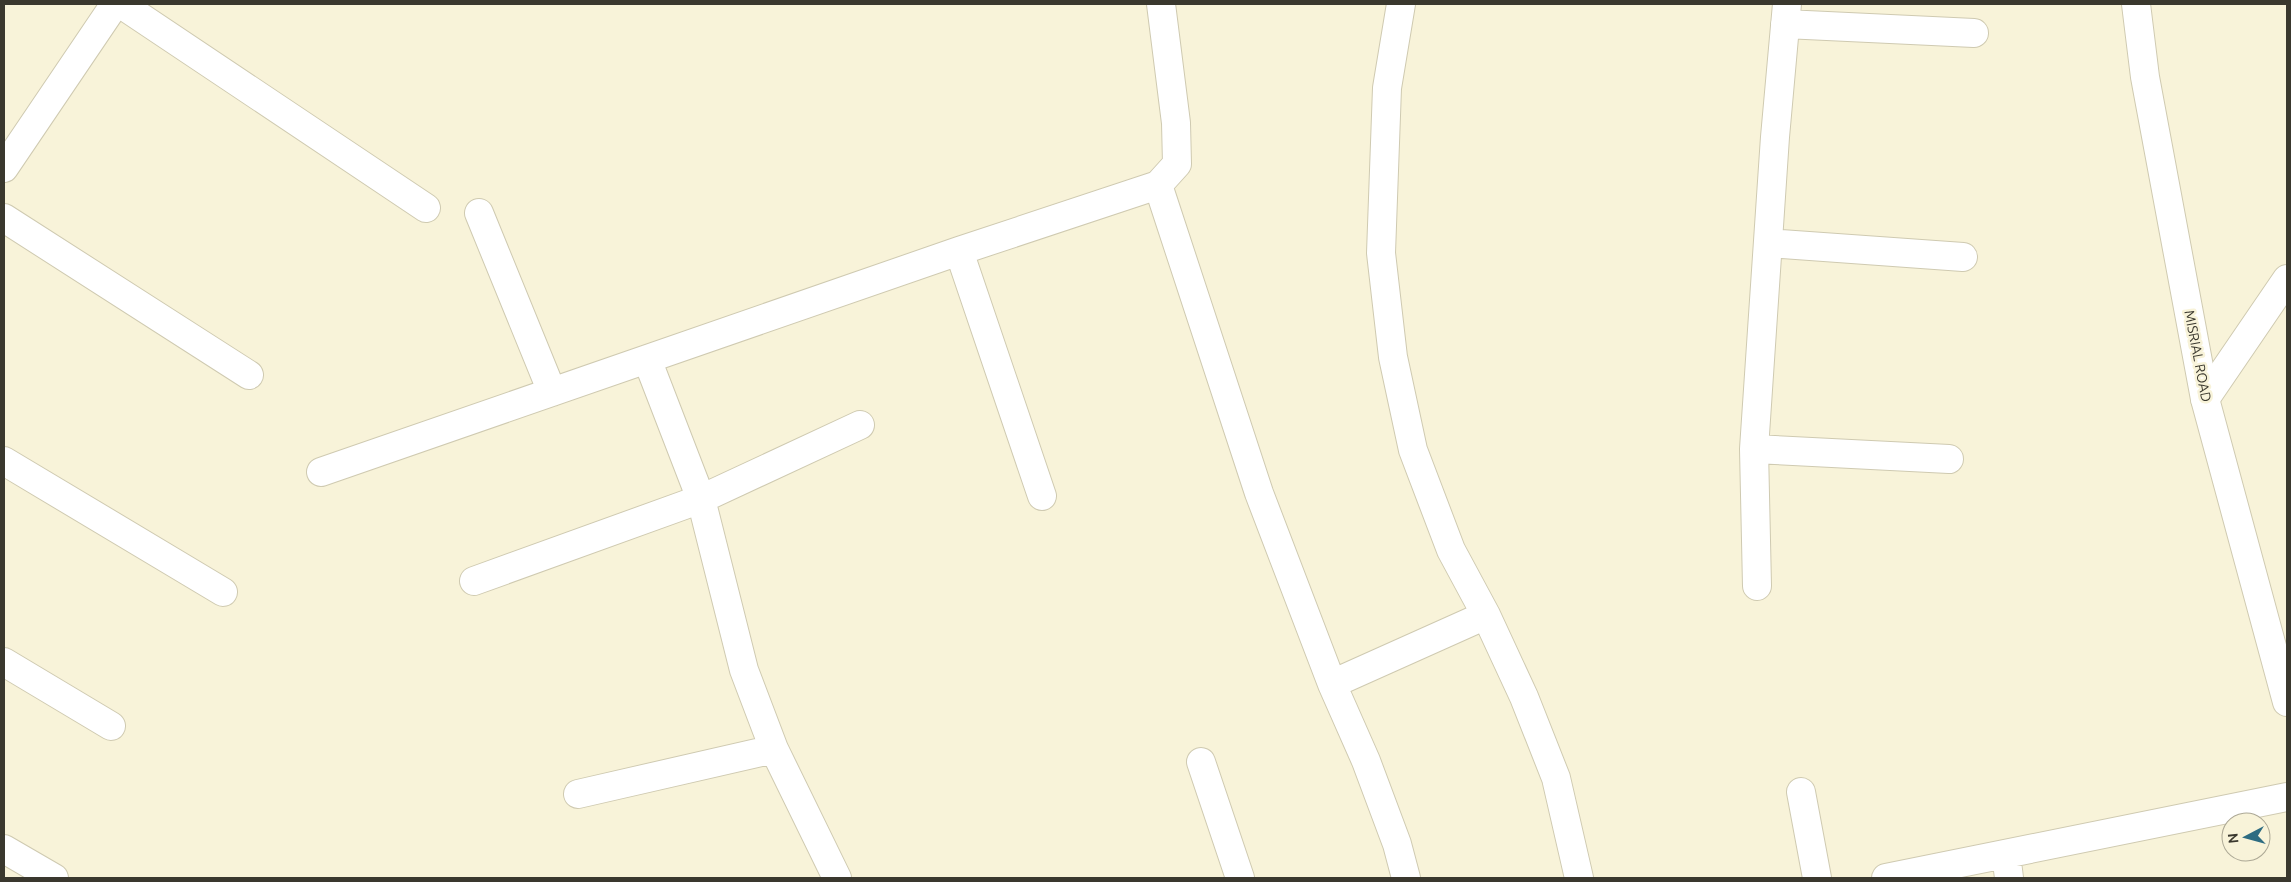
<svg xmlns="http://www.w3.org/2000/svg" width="2291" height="882" viewBox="0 0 2291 882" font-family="Ubuntu,sans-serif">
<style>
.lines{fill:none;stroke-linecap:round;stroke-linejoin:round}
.minor-casing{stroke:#cfcab1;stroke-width:30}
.secondary-casing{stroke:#cfcab1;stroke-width:30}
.minor{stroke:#fff;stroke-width:28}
.secondary{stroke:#fff;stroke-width:28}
.labels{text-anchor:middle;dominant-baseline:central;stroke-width:5;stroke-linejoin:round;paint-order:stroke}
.street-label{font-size:14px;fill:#3a382e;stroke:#f8f3d9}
</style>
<rect width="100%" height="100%" fill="#f8f3d9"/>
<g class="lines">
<!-- minor casing -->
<g class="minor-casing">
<path id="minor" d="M121 4 426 208
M1401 4 1387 88 1381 253 1393 357 1413 450 1451 550 1486 615 1524 697 1556 778 1579 878
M1785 24 1974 33
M4 168 115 4
M1158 185 1259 493 1332 684 1366 761 1397 844 1406 878
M479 213 552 392
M4 218 249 375
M1768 243 1963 257
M959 251 1042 496
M647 359 701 499 744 670 774 749 837 878
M2205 399 2287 279
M1754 449 1949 459
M4 461 223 592
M321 472 959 251 1158 185 1177 164 1176 123 1161 4
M474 581 701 499 860 425
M1757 586 1754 449 1775 137 1787 4
M4 662 111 726
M1332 684 1486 615
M1201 762 1240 878
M1801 792 1817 878
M578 794 774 749
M4 849 54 878
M2006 854 2009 878
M1886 878 2287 797"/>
</g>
<!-- secondary casing -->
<g class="secondary-casing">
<path id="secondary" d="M2136 4 2145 77 2205 399 2287 702"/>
</g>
<!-- minor -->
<use href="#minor" class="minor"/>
<!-- secondary -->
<use href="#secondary" class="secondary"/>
</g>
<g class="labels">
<!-- street labels -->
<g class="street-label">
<text transform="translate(2198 356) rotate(79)">MISRIAL ROAD</text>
</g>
</g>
<!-- border -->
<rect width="2291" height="882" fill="none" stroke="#3a382e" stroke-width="10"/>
<!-- north arrow -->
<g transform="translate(2246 837) rotate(264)"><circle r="24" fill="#f8f3d9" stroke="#aca895"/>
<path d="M0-4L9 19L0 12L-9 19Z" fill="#2d6c81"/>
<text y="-8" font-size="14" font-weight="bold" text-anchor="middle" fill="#3a382e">N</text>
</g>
</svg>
